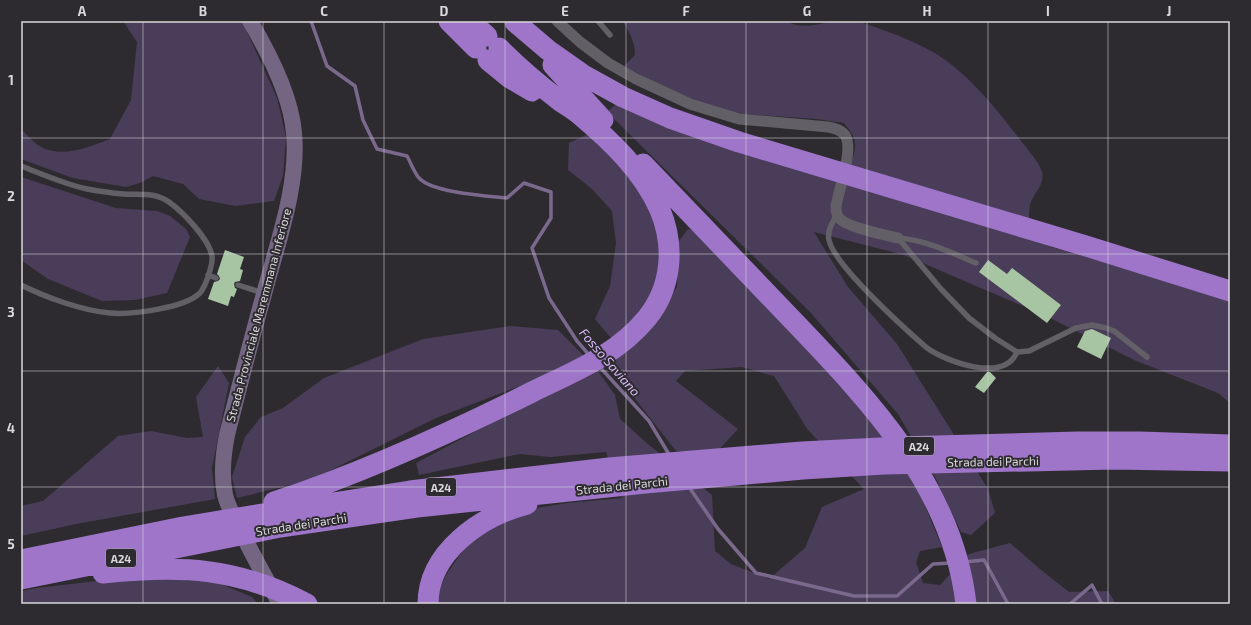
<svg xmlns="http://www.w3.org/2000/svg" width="1251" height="625" viewBox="0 0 1251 625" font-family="'Exo 2',sans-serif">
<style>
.green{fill:#4a3d59}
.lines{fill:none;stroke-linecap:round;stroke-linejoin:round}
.stream{stroke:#7a698d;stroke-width:3.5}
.building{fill:#a7c5a2}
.service{stroke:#626066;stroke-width:5.5}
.minor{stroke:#626066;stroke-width:11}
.secondary{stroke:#746683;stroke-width:16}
.motorway{stroke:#9e75c8;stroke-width:21}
.grid{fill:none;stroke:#d9d8db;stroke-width:1;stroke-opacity:0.55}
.labels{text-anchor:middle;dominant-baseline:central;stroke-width:4;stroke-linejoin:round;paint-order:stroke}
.shield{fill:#2e2b30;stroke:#a6a4a8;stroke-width:1}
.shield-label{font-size:11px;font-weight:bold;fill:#d9d8db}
.street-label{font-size:12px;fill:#d9d8db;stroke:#2e2b30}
.water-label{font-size:13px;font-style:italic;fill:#d7baf7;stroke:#2e2b30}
.neatline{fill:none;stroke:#d9d8db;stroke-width:1.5}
.grid-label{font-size:13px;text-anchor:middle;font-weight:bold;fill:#d9d8db}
</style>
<rect width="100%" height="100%" fill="#2e2b30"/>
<!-- green -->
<path class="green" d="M123 21H242L277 98 286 137 283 176 274 201 235 206 199 199 183 184 153 176 140 183 126 187 73 178 21 159V129C25 133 30 138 34 142 56 161 87 148 110 139L131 100 137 42Z
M622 21H786C808 34 833 16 857 21 865 23 874 27 883 30 901 36 921 45 938 55 970 76 995 107 1018 137 1024 145 1040 163 1042 172 1045 186 1033 193 1030 205 1029 210 1029 216 1029 220L851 166C856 145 859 141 844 123L817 119 743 114 719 109 669 91 624 66 635 55C635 42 630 32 622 21Z
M620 101 912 198 1051 247 1165 279 1230 300V403L1218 393 1134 360 1046 316 904 255 814 232 848 287 897 344 988 489 995 513 971 535 961 532 935 477 898 414 810 312 607 112Z
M590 133 640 186 657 217 660 287 629 329 611 338 595 319 610 286 616 243 612 211 592 189 568 170 569 143Z
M21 177 116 208 157 211 170 216 186 229 190 237 167 293 135 300 102 301 48 279 21 260Z
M688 229 700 232 880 428 920 494 942 547 920 551 916 562 923 583 940 585 969 554 1010 543 1040 569 1069 592 1108 591 1116 604H437L436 596 446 575 471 539 518 511 567 503 622 498 606 452 550 457 520 454 419 475 416 463 556 389 549 375 436 418 311 480 237 498 232 477 245 437 261 417 283 408 324 378 423 339 510 326 558 330 595 367 615 395 620 419 649 445 712 495 715 551 731 564 769 579 805 548 822 507 864 489 808 430 774 376 742 367 685 371 676 381 738 429 714 455 676 451 614 372 613 361 653 321 677 287 679 241Z
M218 366 229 383 212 468 215 499 76 524 21 536V506L43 501 118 436 151 431 187 438 203 437 196 397Z
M131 577 209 579 252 597 258 604H21V591L37 588Z"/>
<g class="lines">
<!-- stream -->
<path class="stream" d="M311 21 327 66 355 86 363 120 377 149 407 156C411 163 414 172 419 178 433 193 487 196 507 198L524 183 551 192V218L532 248 549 298 577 341 590 356
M598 365 649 421 670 456
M689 487 718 529 756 573 854 596H897L933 564 951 563
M964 562 984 560 1008 604
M1070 604 1092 585 1102 604"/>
</g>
<!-- building -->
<path class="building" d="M225 250 244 257 240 269 243 270 240 281 235 282 234 284 235 288 237 289 234 297 231 296 228 306 208 299 214 282 218 281 220 279 219 276 217 274Z
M988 260 1007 274 1012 268 1061 305 1047 323 979 272Z
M1092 329 1111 338 1101 359 1077 347 1085 331Z
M987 372H990L996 378 984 393 975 387Z"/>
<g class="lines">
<!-- service -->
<path class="service" d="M598 21 610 35
M21 166C42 174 64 184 87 189 98 191 111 193 123 194 139 195 155 192 169 202 183 212 209 239 212 256 213 263 210 270 208 277 206 282 204 288 200 293 185 308 131 315 110 313 83 311 45 297 21 285
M837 215C832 223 827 231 829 240 834 265 905 329 927 348 947 362 1004 383 1017 352
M898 238 941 289 969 318 995 338 1017 352 1029 351 1076 328 1092 325 1106 328 1114 331 1147 357
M898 238C926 240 950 252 976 263
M208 275 216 278
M238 285 263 293"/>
<!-- minor -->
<path class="minor" d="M557 21 580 42 608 63 636 79 690 104 739 119 828 127C835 128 841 130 845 135 854 149 839 189 836 206 836 210 836 214 839 218 846 227 885 235 898 238"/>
<!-- secondary -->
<path class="secondary" d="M250 21C269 53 291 95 294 133 299 185 277 244 264 294 251 340 239 388 227 435 223 455 221 475 225 495 229 510 237 524 244 537 255 560 268 582 280 604"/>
<!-- motorway -->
<path class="motorway" d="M449 21 476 48
M470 21 487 36
M515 22 548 50 585 76 623 97 670 118 739 142 1086 246 1230 291
M488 60 510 78 532 91
M553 65 603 120
M643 164C689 212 735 260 781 308 862 393 952 481 966 604
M274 502C363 473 448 434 532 392 573 372 617 355 647 318 672 287 675 246 660 210 643 171 611 141 579 114 573 109 566 105 560 101 539 85 518 67 499 48
M21 560 183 527 244 517 410 491 609 468 802 452 899 447 1078 442H1140L1230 445
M103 573C180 565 237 567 307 604
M21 579 280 527 417 507 645 483 803 469 884 464 1114 459 1230 461
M428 604C428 552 481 516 527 504"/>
</g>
<!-- grid -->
<path class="grid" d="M143 21V604M263 21V604M384 21V604M505 21V604M626 21V604M746 21V604M867 21V604M988 21V604M1108 21V604M21 138H1230M21 254H1230M21 371H1230M21 487H1230"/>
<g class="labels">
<!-- shield labels -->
<g class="shield">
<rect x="904" y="437" width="30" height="18" rx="3"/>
<rect x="426" y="478" width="30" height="18" rx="3"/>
<rect x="106" y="549" width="30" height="18" rx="3"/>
</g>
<g class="shield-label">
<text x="919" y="446">A24</text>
<text x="441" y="487">A24</text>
<text x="121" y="558">A24</text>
</g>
<!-- street labels -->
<g class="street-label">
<text transform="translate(258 315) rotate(-75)">Strada Provinciale Maremmana Inferiore</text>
<text transform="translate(993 461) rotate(-1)">Strada dei Parchi</text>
<text transform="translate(622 485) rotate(-6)">Strada dei Parchi</text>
<text transform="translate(301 524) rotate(-9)">Strada dei Parchi</text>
</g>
<!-- water labels -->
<g class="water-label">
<text transform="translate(610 362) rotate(49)">Fosso Saviano</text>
</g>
</g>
<!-- border -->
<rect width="1251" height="625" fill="none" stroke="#2e2b30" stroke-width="44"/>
<rect x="22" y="22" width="1207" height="581" class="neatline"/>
<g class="grid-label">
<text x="82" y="16">A</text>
<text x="203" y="16">B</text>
<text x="324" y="16">C</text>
<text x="444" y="16">D</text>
<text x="565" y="16">E</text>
<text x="686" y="16">F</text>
<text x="807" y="16">G</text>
<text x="927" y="16">H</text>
<text x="1048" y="16">I</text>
<text x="1169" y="16">J</text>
<text x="11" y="85">1</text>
<text x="11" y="201">2</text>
<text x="11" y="317">3</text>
<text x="11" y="433">4</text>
<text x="11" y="549">5</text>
</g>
</svg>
